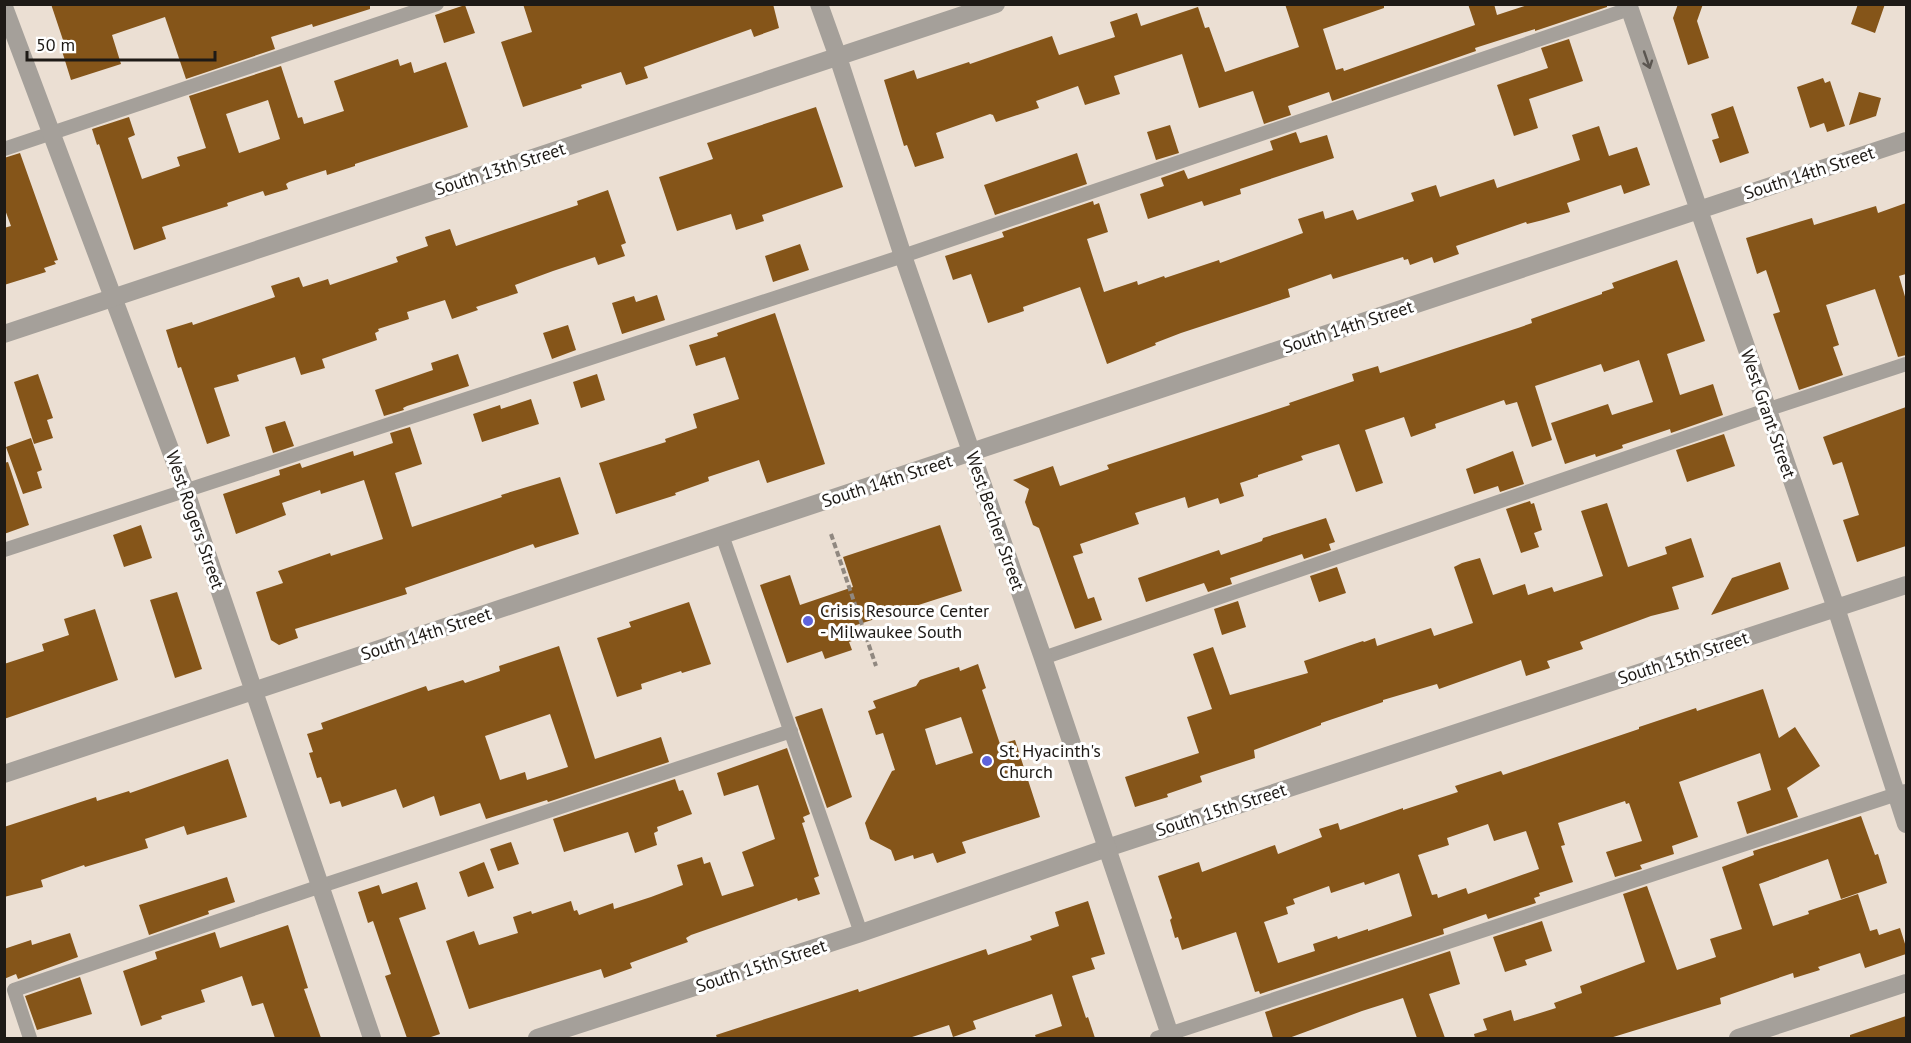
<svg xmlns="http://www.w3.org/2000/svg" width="1911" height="1043" font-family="'PT Sans',sans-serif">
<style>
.building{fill:#855519;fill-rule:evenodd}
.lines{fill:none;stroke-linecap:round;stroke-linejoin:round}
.path{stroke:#908880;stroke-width:4;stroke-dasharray:6 3;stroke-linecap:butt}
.service{stroke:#a5a09a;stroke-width:14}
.minor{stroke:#a5a09a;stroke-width:18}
.tertiary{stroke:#a5a09a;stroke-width:18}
.oneway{stroke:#5b5651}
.poi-dot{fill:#5e63dc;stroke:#fff;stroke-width:2}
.labels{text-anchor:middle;stroke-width:6;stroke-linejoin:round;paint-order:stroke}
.street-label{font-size:18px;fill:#1e1a16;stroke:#fff}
.poi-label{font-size:18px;fill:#1e1a16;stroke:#fff;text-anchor:start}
</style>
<rect width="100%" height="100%" fill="#ebdfd3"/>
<path class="building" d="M51 4H370V9L313 27 312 24 271 37 275 49 186 79 165 17 112 35 121 64 71 80 62 51 66 49Z
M523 4H773L779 28 754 37 751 29 644 67 648 78 626 85 621 72 581 85 582 88 523 107 501 42 532 32Z
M1285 4H1384V8L1323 29 1336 70 1343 68 1344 71 1475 25 1468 4H1494L1497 15 1531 4H1607V7L1535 31V29L1475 48 1476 51 1332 101 1329 92 1288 106 1291 115 1264 124 1253 91 1199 108 1182 54 1114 76 1120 94 1085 105 1078 86 1036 101 1039 108 996 122 993 115 990 114 936 133 944 158 915 167 907 145 904 146 884 80 914 70 917 79 969 62 970 64 1052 36 1059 55 1115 37 1110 22 1137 13 1141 26 1198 7 1205 28 1209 27 1225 72 1299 47Z
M1678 4H1703L1697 21 1709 58 1688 65 1673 18Z
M1858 4H1885L1875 33 1851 24Z
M465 5 475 33 444 43 435 15Z
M1569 39 1583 81 1529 99 1538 128 1514 136 1497 85 1548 68 1541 48Z
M398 59 400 66 411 62 414 73 446 62 468 127 355 164V166L327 175 326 170 289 182 286 184 288 189 265 196 263 191 227 203 228 206 162 227 166 239 134 250 99 144 97 145 92 129 129 117 135 135 128 138 142 179 180 166 177 157 206 148 189 96 281 66 298 118 302 117 304 124 344 111 334 81ZM268 100 280 139 239 153 226 114Z
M1823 78 1825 83 1830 81 1845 126 1827 132 1824 123 1810 128 1797 87Z
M1859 92 1881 98 1876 116 1849 125Z
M1733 106 1749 153 1720 163 1712 140 1719 138 1711 114Z
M816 107 843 187 762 215 764 221 736 230 731 214 677 231 659 177 713 159 707 143Z
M1170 125 1179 153 1156 160 1147 132Z
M1599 126 1609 156 1637 147 1650 185 1624 194 1621 185 1567 203 1570 212 1543 220 1527 224 1526 222 1456 246 1459 254 1434 263 1432 257 1410 265 1408 259 1404 260 1403 257 1333 279 1331 274 1288 289 1290 297 1181 333 1155 343 1156 345 1107 364 1080 287 1023 307 1024 311 988 323 971 274 953 280 945 256 1004 237 1002 232 1093 201 1094 205 1099 203 1108 232 1087 239 1104 292 1137 281 1138 285 1164 276 1165 278 1219 260 1220 263 1303 233 1298 219 1323 211 1325 219 1353 210 1357 220 1414 201 1411 193 1436 185 1440 197 1494 179 1497 188 1580 160 1572 135Z
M1296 132 1300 143 1327 135 1334 158 1240 189 1241 194 1204 206 1202 201 1148 219 1140 194 1164 186 1161 178 1184 170 1188 179 1273 150 1270 141Z
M20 153 58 260 54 261 56 264 44 268 46 272 4 285V228L11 226 4 207V158Z
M1077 153 1087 184 995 215 984 185Z
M608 190 626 243 621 245 625 256 598 265 595 257 553 271 515 285 518 293 476 307 478 310 452 319 445 300 407 312 409 319 378 329 379 331 375 333 377 340 322 359 325 368 301 375 295 357 237 375 239 381 214 388 230 436 207 444 181 367 178 368 166 330 192 322 193 325 275 297 271 286 299 277 303 287 328 279 330 285 398 262 396 257 428 246 425 237 450 229 456 246 578 205 577 201Z
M1906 203V274L1899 276 1906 300V355L1898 357 1875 289 1826 305 1839 345 1833 347 1843 375 1799 390 1773 314 1780 312 1766 270 1757 274 1746 238 1812 218 1814 225 1876 206 1878 213Z
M800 244 809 270 773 282 765 256Z
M1677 260 1705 341 1667 354 1680 395 1713 384 1723 415 1671 433 1670 429 1622 445 1623 448 1596 457 1595 454 1565 464 1551 423 1608 404 1612 415 1653 402 1639 360 1604 372 1601 364 1535 386 1552 440 1532 447 1517 402 1506 405 1504 400 1435 424 1436 428 1411 437 1404 417 1365 430 1383 483 1356 492 1339 444 1301 456 1303 460 1258 475V477L1240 483 1244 496 1220 504 1218 498 1188 508 1185 497 1135 513 1139 524 1080 544 1083 553 1073 556 1088 599 1094 597 1102 620 1075 629 1039 528 1033 525 1025 502 1029 489 1013 480 1053 466 1060 486 1109 469 1107 465 1290 405 1289 403 1354 381 1352 374 1378 366 1380 373 1518 328 1532 323 1531 319 1602 294V292L1614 288 1612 283Z
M657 295 665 320 622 334 612 303 634 296 636 302Z
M775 313 825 464 767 483 759 460 708 477 709 481 675 493 676 495 616 514 599 463 666 442 665 439 697 428 693 414 739 399 725 357 696 366 689 345 718 336 717 333Z
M568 325 576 350 552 359 543 333Z
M458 354 469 386 407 406 403 408 404 410 384 416 375 390 433 370 431 363Z
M38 374 53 418 47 420 53 438 34 444 14 382Z
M597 374 605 400 581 408 573 382Z
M531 399 539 424 482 442 473 414 500 405 501 409Z
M1906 407V546L1857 562 1843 520 1859 515 1842 462 1833 465 1823 437Z
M285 421 294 446 273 453 265 427Z
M410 427 422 464 395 473 412 527 502 497 501 495 560 477 579 534 535 548 533 544 405 588 407 594 295 629 298 638 279 645 271 640 256 592 283 583 278 571 330 553 331 556 383 539 364 480 321 494 320 490 282 503 286 515 236 534 223 494 280 475 279 470 300 463 302 468 353 451 354 456 393 443 390 433Z
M1724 434 1735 466 1687 482 1676 450Z
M31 438 42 470 37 472 42 488 23 494 6 447Z
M1513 451 1524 484 1500 492 1498 486 1474 494 1466 469Z
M8 462 29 525 4 534V463Z
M1530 501 1531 504 1534 503 1542 530 1534 533 1539 547 1521 553 1506 509Z
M1607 503 1628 567 1667 554 1665 547 1691 538 1704 577 1672 587 1679 609 1651 616 1580 642 1583 649 1547 661 1550 668 1526 676 1521 660 1439 689 1437 684 1383 700V702L1321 723V725L1254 750 1255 758 1200 776 1202 782 1167 794 1168 797 1135 807 1125 777 1199 753 1187 717 1212 709 1193 654 1213 647 1230 695 1308 673 1304 661 1363 641 1364 642 1375 638 1377 646 1431 628 1434 636 1473 623 1454 567 1462 563 1480 558 1493 595 1525 584 1528 595 1552 587 1554 592 1603 576 1581 511Z
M1326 518 1335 542 1329 544 1331 550 1304 559 1302 554 1230 578 1232 584 1208 592 1204 583 1146 602 1138 578 1219 550 1221 555 1262 541 1263 538Z
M141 525 152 558 124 567 113 535Z
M940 525 962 591 847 628 852 641 849 642 852 650 825 659 822 651 787 663 760 585 790 575 800 605 853 587 843 557Z
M1780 562 1789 589 1711 615 1732 578Z
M1337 567 1346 593 1319 602 1310 576Z
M177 592 202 669 175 678 150 600Z
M1238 601 1246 627 1222 635 1214 609Z
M689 602 711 664 682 673 681 671 641 684 642 689 617 697 597 638 631 627 629 622Z
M95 609 118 680 4 719V664L44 651 42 644 69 635 64 619Z
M559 646 595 759 661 737 669 762 548 802 547 800 486 819 480 803 440 816 434 796 403 808 396 789 342 807 340 801 330 804 321 777 317 778 309 753 313 752 307 734 323 729 321 723 426 686 428 691 463 680 465 683 500 671 499 666ZM550 714 568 767 527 780 525 772 500 780 485 736Z
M978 664 986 688 982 690 1000 744 1015 740 1040 817 962 842 966 853 937 863 933 853 914 859 913 855 895 861 891 850 870 839 865 823 892 771 895 770 883 733 876 735 868 711 876 708 873 701 916 686 920 680 959 667 960 671ZM961 717 973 753 936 765 925 729Z
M1763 689 1779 738 1795 727 1820 766 1787 788 1798 817 1747 834 1737 802 1771 790 1760 753 1679 782 1698 837 1672 846 1674 854 1640 865 1642 869 1615 877 1606 852 1642 841 1629 803 1626 804 1625 801 1558 823 1565 845 1561 846 1573 882 1539 893 1540 896 1534 898 1536 903 1488 919 1486 914 1443 929 1444 934 1260 994 1259 991 1255 992 1236 932 1182 950 1178 937 1175 938 1170 920 1172 918 1158 876 1199 862 1202 872 1275 845 1278 854 1322 837 1319 829 1338 823 1340 830 1403 808V810L1458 792 1455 786 1501 771 1503 775 1639 729V727L1696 708 1697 711ZM1488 824 1494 841 1526 831 1539 869 1468 894 1466 888 1438 898 1437 894 1432 895 1418 855 1449 845 1447 838ZM1399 873 1412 916 1368 931V929L1338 939 1337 936 1313 944 1315 951 1278 963 1264 922 1288 914 1286 907 1295 904 1293 899 1329 886 1331 893 1364 882 1365 885Z
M822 708 852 797 827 808 795 717Z
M787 748 810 814 803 817 805 822 802 823 819 876 814 878 820 894 798 901 797 898 691 935 686 938 688 942 630 963 632 968 604 978 601 969 469 1009 446 941 474 931 479 945 518 933 513 917 531 911 532 914 571 901 574 911 577 910 579 915 613 903 614 909 651 897 683 885 677 865 702 857 704 864 710 862 722 896 754 886 742 852 775 839 758 785 724 796 717 773Z
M228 759 247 817 187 835 184 826 145 839 148 848 85 867 84 865 41 880 43 887 4 897V827L96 797 97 801 129 791 130 793Z
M675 779 679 791 683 790 692 814 657 827 658 831 654 833 657 845 635 853 628 832 564 852 553 819Z
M1861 816 1875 855 1878 854 1887 883 1841 899 1828 859 1759 884 1773 926 1809 914 1808 911 1858 894 1870 931 1877 929 1879 935 1900 928 1906 947V954L1865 968 1860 953 1818 967 1820 970 1794 978 1793 973 1752 987 1720 998 1721 1004 1610 1038H1475L1474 1034 1487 1030 1483 1019 1511 1010 1514 1021 1556 1008 1554 1003 1582 993 1580 986 1645 962 1623 894 1647 886 1677 970 1716 957 1710 939 1742 929 1722 867 1754 855 1753 851Z
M511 842 519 864 498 871 490 849Z
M484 862 494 888 468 897 459 872Z
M227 877 235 902 208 911 209 914 149 935 139 905Z
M417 882 426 909 399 918 440 1034 428 1038H407L385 976 391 974 373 921 368 923 358 892 379 885 382 894Z
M1088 901 1105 954 1091 958 1095 969 1072 976 1086 1018 1088 1017 1095 1038H1036L1035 1035 1062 1026 1052 994 973 1021 976 1029 953 1037 949 1025 909 1038H717L716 1035 858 989 859 992 986 949 988 955 1032 940 1030 936 1059 926 1055 912Z
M1542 921 1552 951 1525 960 1527 965 1505 972 1493 937Z
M288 925 308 988 304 989 321 1038H275L263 1003 252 1006 242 976 201 990 205 1002 161 1016 162 1019 141 1026 123 971 157 959 155 952 215 932 220 948Z
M70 933 78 957 18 979 16 974 4 979V949L31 940 32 945Z
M1450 951 1460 984 1429 994 1445 1038H1417L1403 998 1362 1011 1289 1038H1273L1265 1012Z
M80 977 92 1014 37 1030 25 996Z
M1906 1016V1038H1850V1035Z"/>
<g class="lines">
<path class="path" d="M831 534 876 666"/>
<path class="service" d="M4 149 437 4
M722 535 861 933
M4 550 903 256 1629 9
M1043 658 1766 410 1906 364
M30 1038 14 990 321 886 791 731
M1157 1038 1906 791"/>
<path class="minor" d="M1628 4 1836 608 1906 824
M4 7 185 489 372 1038
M4 774 1906 141
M537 1038 861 933 1107 848 1906 585
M1738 1038 1906 983"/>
<path class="tertiary" d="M819 4 838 57 903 256 1043 658 1171 1038
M4 334 996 4"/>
</g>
<defs><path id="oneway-shaft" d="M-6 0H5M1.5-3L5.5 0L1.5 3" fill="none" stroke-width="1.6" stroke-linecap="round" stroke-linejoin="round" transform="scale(1.5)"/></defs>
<use class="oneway" href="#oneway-shaft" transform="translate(1647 60) rotate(71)"/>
<g class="poi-dot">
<circle cx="808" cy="621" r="6"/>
<circle cx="987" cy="761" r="6"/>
</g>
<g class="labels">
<g class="street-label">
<text transform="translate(500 169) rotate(-18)" y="6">South 13th Street</text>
<text transform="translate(1809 173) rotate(-18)" y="6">South 14th Street</text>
<text transform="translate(1348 327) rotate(-18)" y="6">South 14th Street</text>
<text transform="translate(1768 414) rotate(71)" y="6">West Grant Street</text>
<text transform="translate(887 481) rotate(-18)" y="6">South 14th Street</text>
<text transform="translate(195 520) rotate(71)" y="6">West Rogers Street</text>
<text transform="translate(995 521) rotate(71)" y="6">West Becher Street</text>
<text transform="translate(426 634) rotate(-18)" y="6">South 14th Street</text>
<text transform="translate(1683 658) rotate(-18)" y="6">South 15th Street</text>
<text transform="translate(1221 810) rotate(-18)" y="6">South 15th Street</text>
<text transform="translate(761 966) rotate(-18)" y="6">South 15th Street</text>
</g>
<g class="poi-label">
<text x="820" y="617">Crisis Resource Center<tspan x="820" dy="21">- Milwaukee South</tspan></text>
<text x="999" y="757">St. Hyacinth's<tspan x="999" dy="21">Church</tspan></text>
</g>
</g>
<rect width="1911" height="1043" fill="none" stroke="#1e1a16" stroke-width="12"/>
<path d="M27 51v9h188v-9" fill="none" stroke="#1e1a16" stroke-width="3"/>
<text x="36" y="51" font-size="18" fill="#1e1a16" stroke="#ffffff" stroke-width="4.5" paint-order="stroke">50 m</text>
</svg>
